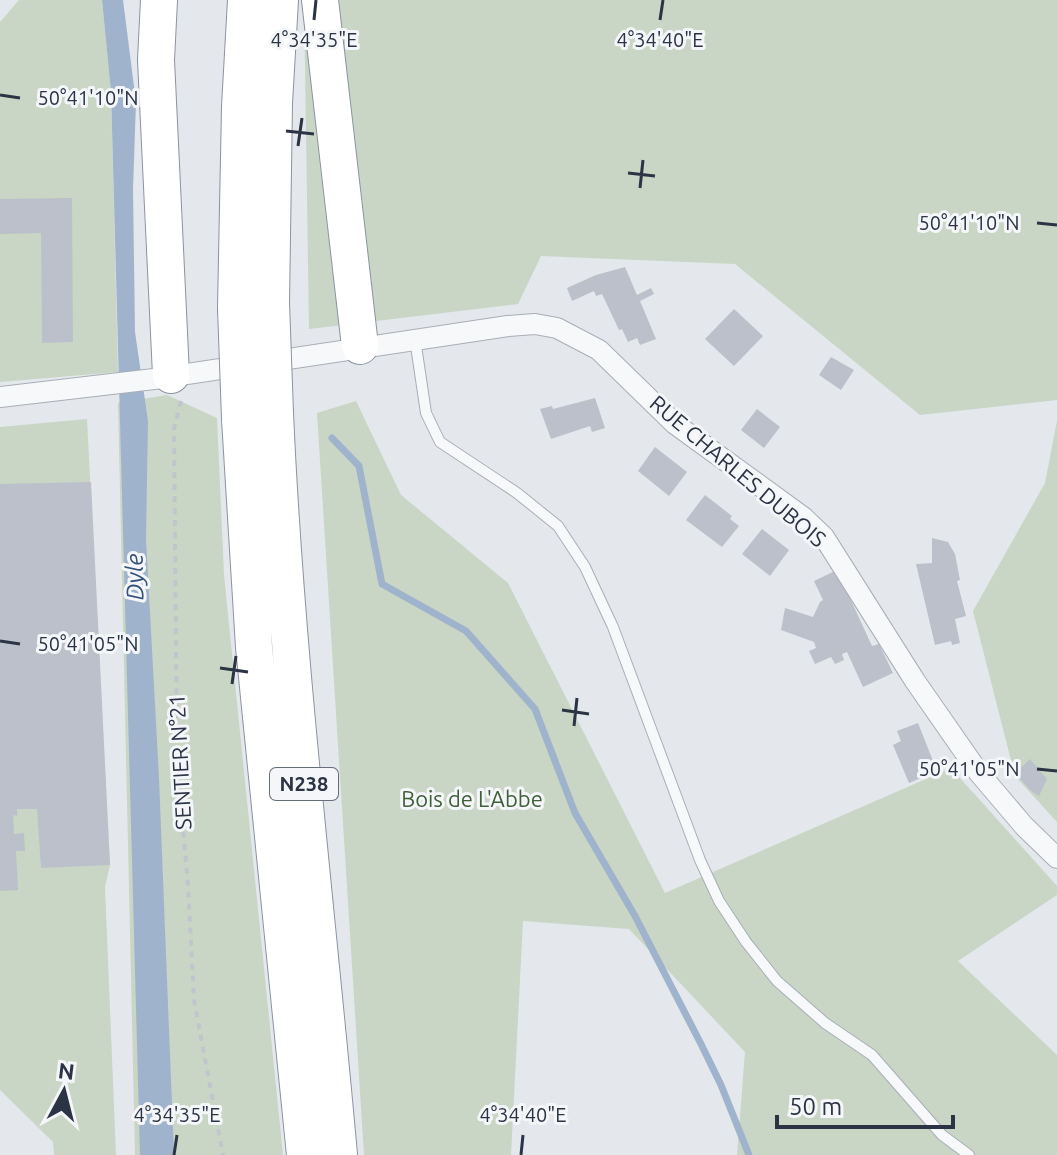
<svg xmlns="http://www.w3.org/2000/svg" width="1057" height="1155" font-family="Ubuntu,sans-serif">
<style>
.green{fill:#c9d6c5}
.water{fill:#9fb4cc}
.lines{fill:none;stroke-linecap:round;stroke-linejoin:round}
.stream{stroke:#9fb4cc;stroke-width:7}
.building{fill:#bbc0ca}
.lane-casing{stroke:#a9aeb7;stroke-width:12}
.street-casing{stroke:#a9aeb7;stroke-width:22}
.highway-casing{stroke:#8b94a3;stroke-width:38}
.path{stroke:#c2c5cb;stroke-width:4;stroke-dasharray:6 6;stroke-linecap:butt}
.lane{stroke:#f7f8fa;stroke-width:10}
.street{stroke:#f7f8fa;stroke-width:20}
.highway{stroke:#fff;stroke-width:36}
.highway-bridge-casing{stroke:#8b94a3;stroke-width:38;stroke-linecap:butt}
.highway-bridge{stroke:#fff;stroke-width:36}
.ticks{fill:none;stroke:#2b3445;stroke-width:3}
.labels{text-anchor:middle;stroke-width:6;stroke-linejoin:round;paint-order:stroke}
.shield{fill:#f4f6f9;stroke:#676e7b;stroke-width:2}
.shield-label{font-size:20px;font-weight:bold;fill:#2b3445}
.street-label{font-size:22px;fill:#2b3445;stroke:#f4f6f9}
.park-label{font-size:22px;fill:#3f6138;stroke:#f4f6f9}
.water-label{font-size:24px;font-style:italic;fill:#34527a;stroke:#f4f6f9}
.ticks-label{font-size:20px;text-anchor:middle;fill:#2b3445;stroke:#f4f6f9;stroke-width:6;stroke-linejoin:round;paint-order:stroke}
</style>
<rect width="100%" height="100%" fill="#e4e7ec"/>
<path class="green" d="M19 0H102L111 92 118 372 0 382V22Z
M304 0H1057V400L920 415 735 264 541 256 518 304 309 329Z
M167 395 217 418 224 575 283 1155H135L118 403Z
M356 401 401 495 508 583 665 893 951 768 1057 886V895L958 961 1057 1055V1155H737L745 1052 629 929 523 921 511 1155H364L317 413Z
M87 419 110 865 105 887 116 1155H54L53 1142 0 1090V427Z
M1057 421V822L1015 776 973 611 1045 483Z"/>
<path class="water" d="M102 0H123L136 102 133 189 135 332 148 421 146 539 159 778 174 1155H140L111 92Z"/>
<g class="lines">
<path class="stream" d="M332 438 359 466 382 584 466 631 535 709 575 813 635 916 701 1044 721 1085 749 1155"/>
</g>
<path class="building" d="M72 198 73 342 42 343 41 233 0 234V199Z
M625 267 637 295 651 288 654 294 640 301 656 339 640 345 637 338 628 342 622 329 619 330 602 294 596 296 594 291 572 301 567 288 596 275Z
M734 309 763 336 734 366 705 339Z
M831 357 854 370 841 390 819 375Z
M595 398 605 428 592 432 590 426 551 439 540 409 552 406 553 409Z
M757 409 780 427 764 448 741 430Z
M655 447 687 472 669 496 638 471Z
M91 482 110 865 41 868 37 809H17V816L13 815 14 834 24 833 25 851H16L18 890 0 891V484Z
M705 495 732 516 730 519 739 526 722 547 686 520Z
M762 529 789 550 770 576 742 554Z
M932 538 948 542 955 554 960 580 957 581 966 616 955 619 960 643 952 645 951 641 935 645 916 564 932 563Z
M837 570 872 646 879 644 893 673 863 687 847 652 842 654 844 660 835 664 831 657 815 664 809 651 816 648 814 642 781 630 785 608 813 617 820 602 823 600 814 581Z
M918 723 937 771 909 783 893 745 901 741 897 731Z
M1030 759 1047 779 1039 796 1031 791 1015 773Z"/>
<g class="lines">
<g class="lane-casing">
<path id="lane" d="M415 339 426 413 440 442 517 493 558 526 585 567 613 627 700 860 719 901 746 942 777 981 825 1023 872 1055 942 1135 969 1155"/>
</g>
<g class="street-casing">
<path id="street" d="M0 397 154 379 508 326 535 324 557 328 599 350 675 424 803 517 824 537 915 681 979 773 1024 826 1057 858"/>
</g>
<g class="highway-casing">
<path id="highway" d="M159 0 156 60 171 375
M320 0 360 346
M271 303 274 103 280 0
M236 308 240 107 246 0
M275 413C286 661 317 908 339 1155
M240 419 254 647 305 1155"/>
</g>
<path class="path" d="M181 401 174 429 177 758 188 885 194 1000 223 1155"/>
<use href="#lane" class="lane"/>
<use href="#street" class="street"/>
<use href="#highway" class="highway"/>
<g class="highway-bridge-casing">
<path id="highway-bridge" d="M271 303 275 413
M236 308 240 419"/>
</g>
<use href="#highway-bridge" class="highway-bridge"/>
</g>
<path class="ticks" d="M314 20 316 0M660 20 663 0M0 95 20 98M286 131 314 134M298 146 302 118M628 173 655 176M640 188 643 160M1037 223 1057 225M0 641 20 644M220 668 248 672M232 684 236 656M562 710 589 714M574 726 577 698M1037 769 1057 771M174 1155 177 1135M521 1155 523 1135"/>
<g class="labels">
<rect class="shield" x="270" y="768" width="68" height="32" rx="6"/>
<g class="shield-label">
<text x="304" y="791">N238</text>
</g>
<g class="street-label">
<text transform="translate(738 471) rotate(40)" y="8">RUE CHARLES DUBOIS</text>
<text transform="translate(180 762) rotate(-93)" y="8">SENTIER N°21</text>
</g>
<g class="park-label">
<text x="472" y="807">Bois de L'Abbe</text>
</g>
<g class="water-label">
<text transform="translate(135 577) rotate(-91)" y="8">Dyle</text>
</g>
</g>
<g class="ticks-label">
<text x="314" y="47">4°34'35"E</text>
<text x="660" y="47">4°34'40"E</text>
<text x="88" y="105">50°41'10"N</text>
<text x="969" y="230">50°41'10"N</text>
<text x="88" y="651">50°41'05"N</text>
<text x="969" y="776">50°41'05"N</text>
<text x="177" y="1122">4°34'35"E</text>
<text x="523" y="1122">4°34'40"E</text>
</g>
<g transform="translate(64 1091) rotate(7)" stroke="#f4f6f9" stroke-width="6" paint-order="stroke">
<path d="M0-6L14 30L0 20L-14 30Z" fill="#2b3445"/>
<text y="-12" font-size="22" font-weight="bold" text-anchor="middle" fill="#2b3445">N</text>
</g>
<path d="M777 1115v12h176v-12" fill="none" stroke="#2b3445" stroke-width="4"/>
<text x="789" y="1115" font-size="24" fill="#2b3445" stroke="#f4f6f9" stroke-width="6" paint-order="stroke">50 m</text>
</svg>
